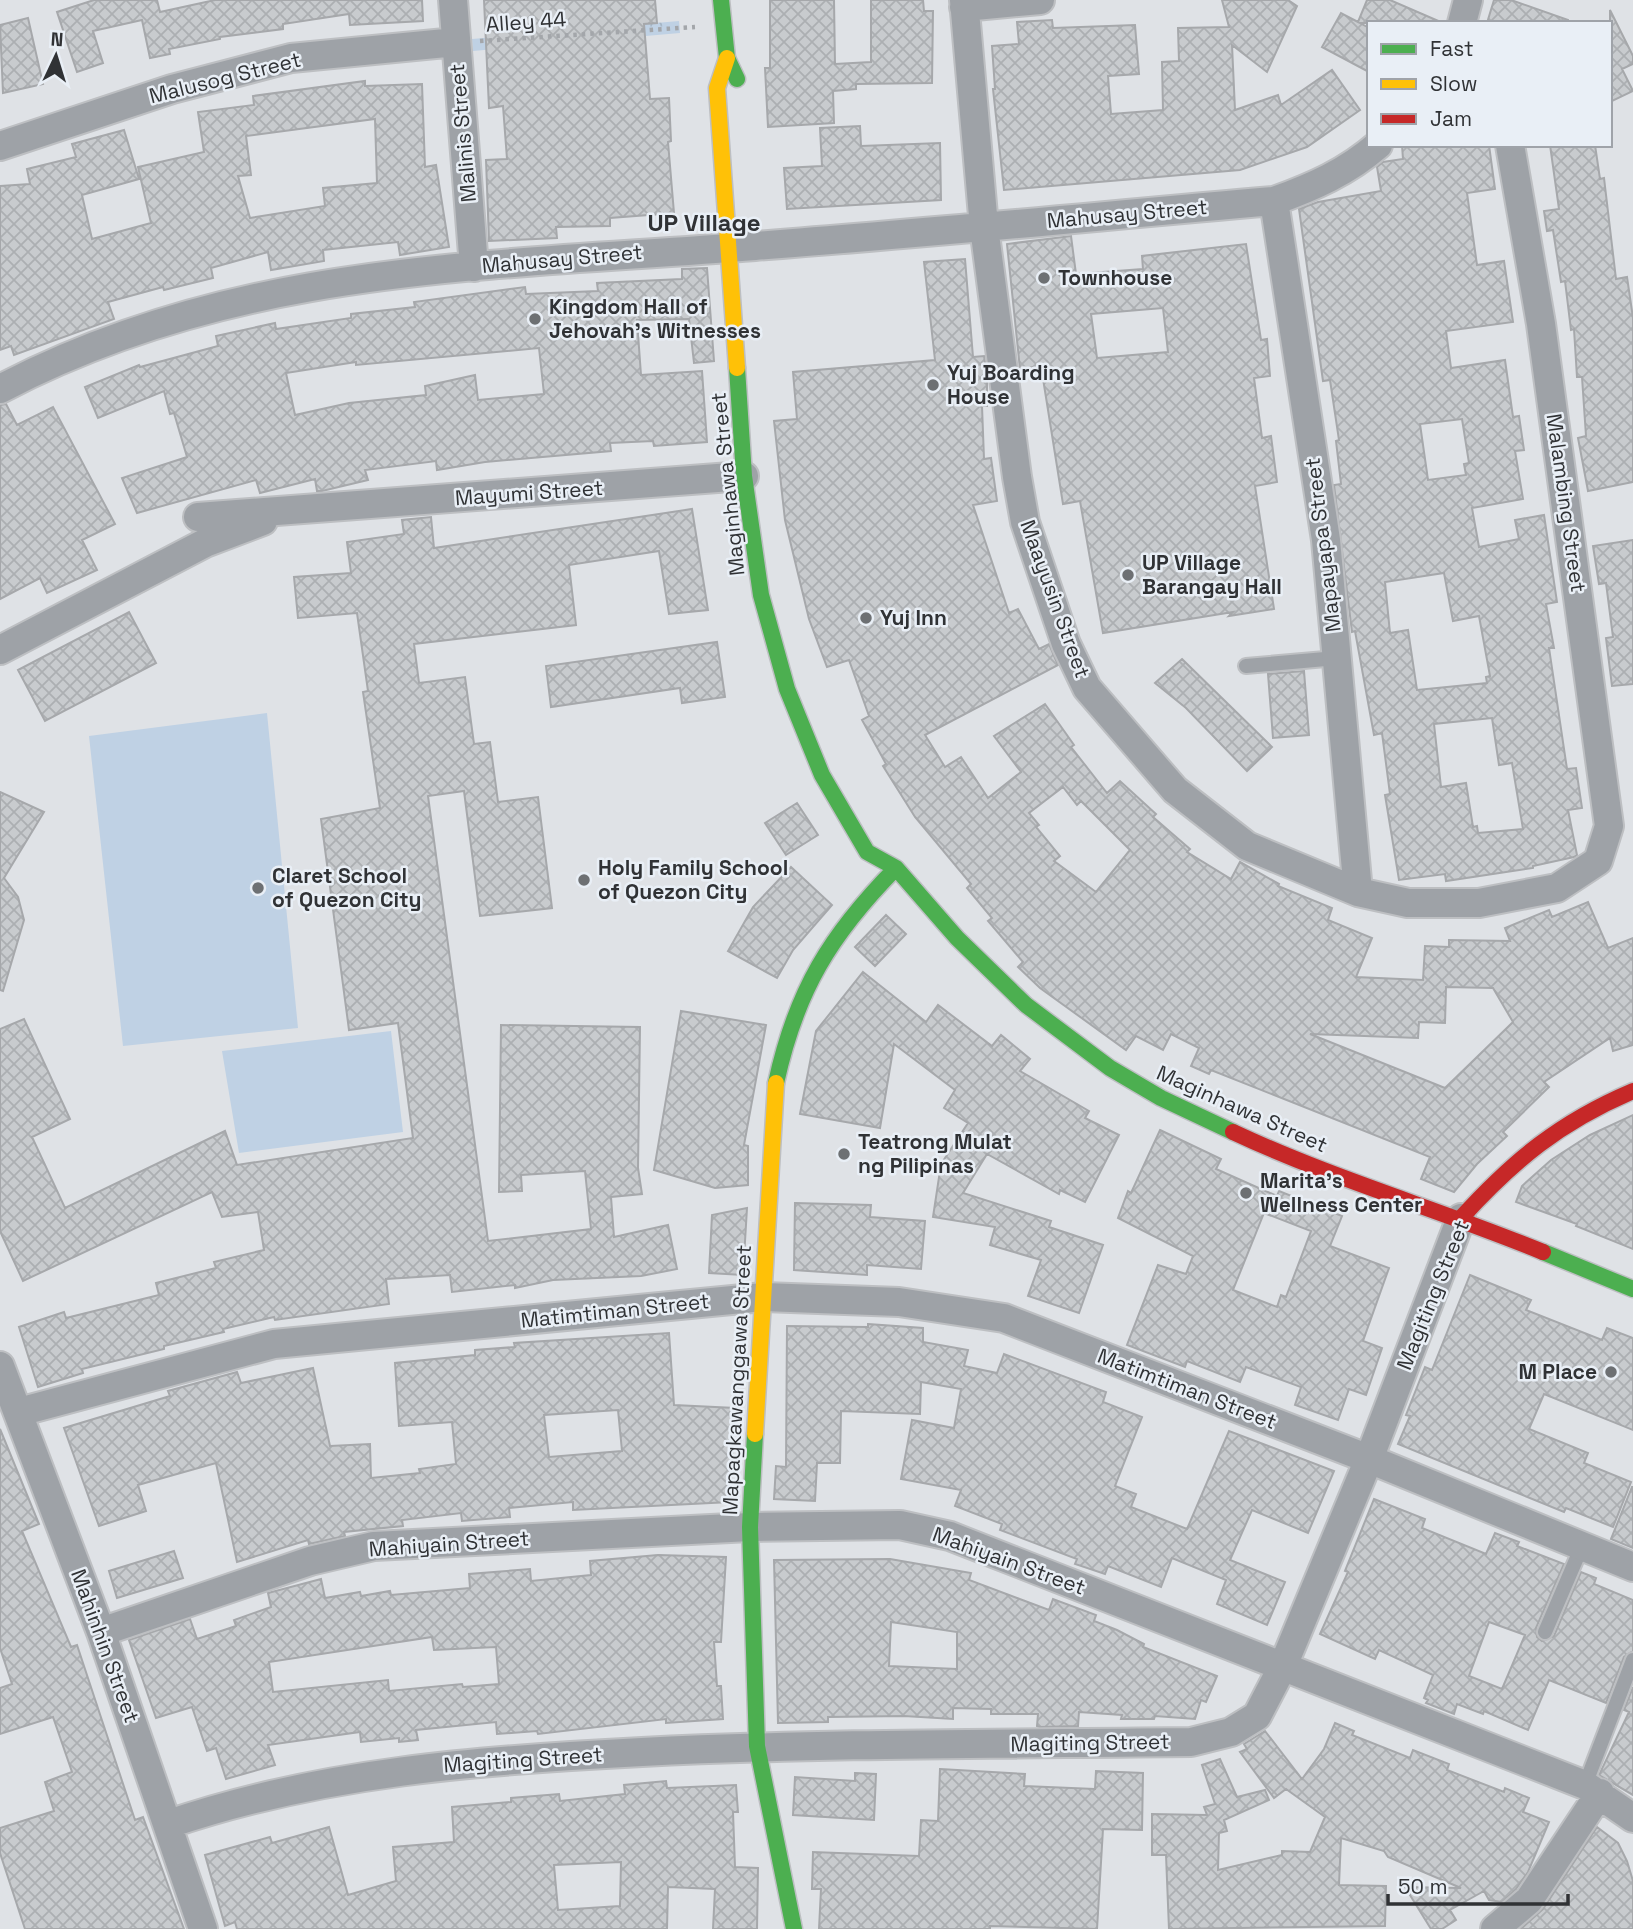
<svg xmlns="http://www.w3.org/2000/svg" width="1633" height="1929" font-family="'Space Grotesk',sans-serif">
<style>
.park{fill:url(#park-crowns)}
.pitch{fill:#bfd1e4}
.building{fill:url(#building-cross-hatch);stroke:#a6a8ab;stroke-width:2;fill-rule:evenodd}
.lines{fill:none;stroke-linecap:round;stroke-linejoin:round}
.lane-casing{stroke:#bdbfc2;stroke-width:18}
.street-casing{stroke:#bdbfc2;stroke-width:32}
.fast-casing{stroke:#bdbfc2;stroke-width:19}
.slow-casing{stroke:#bdbfc2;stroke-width:19}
.jam-casing{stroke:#bdbfc2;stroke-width:19}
.path{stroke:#a3a6aa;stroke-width:4.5;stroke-dasharray:3.5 5;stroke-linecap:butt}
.lane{stroke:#9ea2a7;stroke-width:14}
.street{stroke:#9ea2a7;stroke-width:28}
.fast{stroke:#4caf50;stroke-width:16}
.slow{stroke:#ffc107;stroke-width:16}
.jam{stroke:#c62828;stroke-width:16}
.poi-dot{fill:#6d7073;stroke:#e9eff6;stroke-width:2.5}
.labels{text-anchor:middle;stroke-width:5;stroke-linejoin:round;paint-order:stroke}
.street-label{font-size:21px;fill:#303235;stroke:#e9eff6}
.poi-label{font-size:21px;font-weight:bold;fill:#303235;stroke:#e9eff6;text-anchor:start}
.quarter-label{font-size:24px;font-weight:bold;fill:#303235;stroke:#e9eff6}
</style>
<defs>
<pattern id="park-crowns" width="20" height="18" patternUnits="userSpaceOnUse" patternTransform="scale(1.75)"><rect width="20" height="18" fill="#bfd1e4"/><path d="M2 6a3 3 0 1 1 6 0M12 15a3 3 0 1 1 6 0" fill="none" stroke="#a4b4c4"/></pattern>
<pattern id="building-cross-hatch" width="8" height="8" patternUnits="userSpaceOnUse" patternTransform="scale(1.75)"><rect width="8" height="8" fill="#c8cbce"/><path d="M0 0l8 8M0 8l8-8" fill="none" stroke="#acafb2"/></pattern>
</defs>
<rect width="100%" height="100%" fill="#dfe2e6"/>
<path class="park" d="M679 21 680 33 473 51 472 39Z"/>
<path class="pitch" d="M267 713 298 1028 123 1046 89 736Z
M391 1031 403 1132 239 1153 222 1051Z"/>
<path class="building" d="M94 0H157L160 12 215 0H422L423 21 350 25 349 14 283 24V29L220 37V39L169 49 170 54 150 58 142 20 93 31 103 63 77 72 57 12Z
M484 0H655L657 23 644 24 650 99 669 98 671 141 668 142 674 213 610 218V226L556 227 557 238 489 241 486 160 507 159 503 106 489 108Z
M770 0H834L835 64 871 62V0H923L924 11H933L932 83 856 84V89L833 91 834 123 768 127 765 68H770Z
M1222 0H1288L1297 6 1267 72 1232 45 1235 110 1278 95 1281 105 1332 70 1360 110 1307 147 1240 170 1004 190 993 89H995L992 46 1019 44 1017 22 1052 20 1053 28 1135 25 1139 74 1108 76 1111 114 1163 110 1162 62 1179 61 1178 28 1229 27Z
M1367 0H1390L1443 23H1360L1369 28V72L1322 47 1341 13 1358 22Z
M1494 0H1511L1568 20V23H1487Z
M1610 10 1633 56V64L1622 69 1633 91 1610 102Z
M28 18 43 84 3 93 0 25Z
M365 81V86L422 84 425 167 436 165 449 247 400 255 398 242 323 250 324 261 271 270 268 252 211 268 213 278 164 290 163 287 108 302 114 319 14 355 11 346 0 350V186L30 184 27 169 76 157 72 144 124 130 139 179 82 195 92 239 151 223 138 167 204 152 198 112 254 105 253 96ZM375 119 377 183 323 188 325 206 250 218 238 176 251 175 246 136Z
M860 126 861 146 940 143 941 200 787 209 784 168 822 166 820 128Z
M1402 145H1489L1495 189 1467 193 1477 265 1504 261 1513 322 1446 331 1451 368 1505 360 1513 417 1519 416 1524 450 1515 451 1523 499 1472 508 1479 547 1519 539 1515 520 1544 515 1557 602 1546 604 1554 648H1549L1567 769 1576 768 1582 808 1568 810 1577 855 1574 857 1533 866V868L1446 881 1445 874 1399 880 1385 795 1390 794 1382 733 1374 735 1355 631 1352 632 1334 485 1341 484 1336 441 1339 440 1330 380 1323 381 1299 209 1318 202 1381 191 1377 167 1383 162 1403 159ZM1462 419 1469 463 1464 464 1466 475 1428 480 1420 424ZM1444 573 1453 621 1479 616 1490 676 1486 677 1487 683 1417 690 1408 630 1390 633 1385 582ZM1492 718 1499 765 1512 763 1523 829 1478 833 1477 826 1473 827 1466 783 1441 787 1434 724Z
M1550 145H1595L1600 179 1604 178 1616 279 1627 277 1633 318V482L1588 491 1578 438 1586 436 1582 377H1577L1574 329 1571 330 1565 281 1561 282 1553 230 1547 231 1544 211 1559 209Z
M1071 236 1076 274 1143 269 1142 256 1246 244 1261 340 1267 339 1270 376 1254 378 1262 438 1271 436 1277 482 1255 486 1274 609 1229 616 1233 612 1103 633 1080 501 1063 504 1041 366 1020 369 1007 244ZM1163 308 1168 352 1097 358 1091 314Z
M965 259 973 357 984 356 987 374V406H982L984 459 991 458 997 501 973 505 1009 613 1018 609 1039 649 1049 644 1058 665 925 735 945 767 961 757 988 798 1021 772 994 736 1045 704 1074 745 1071 747 1107 793 1120 781 1156 814 1153 817 1190 849 1187 852 1231 879 1240 862 1279 884 1278 886 1332 908 1328 920 1372 938 1356 977 1423 980 1425 946 1449 947V940L1510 941 1505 928 1549 910 1552 917 1588 902 1608 948 1633 938V1045L1613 1051 1610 1038 1544 1082 1549 1087 1503 1132 1507 1136 1477 1164 1454 1192 1421 1179 1430 1157 1211 1070 1209 1074 1191 1066 1199 1048 1171 1034 1163 1050 1136 1036 1126 1050 1040 988 1018 967 1023 962 988 921 992 918 967 888 971 884 915 817 883 766 886 764 862 720 869 716 849 660 827 667 809 619 785 520 774 421 797 419 793 372 935 360 924 262ZM1063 787 1077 805 1081 801 1130 850 1096 892 1054 861 1060 856 1036 827 1039 825 1029 813ZM1446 987 1493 988 1513 1022 1445 1088 1310 1034 1418 1038 1419 1022 1445 1023Z
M707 268 714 361 694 363 689 319 637 320 641 375 702 371 707 442 654 446 653 441 610 443 611 451 485 462 437 470 436 461 365 470 368 480 322 491H317L315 479 260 493 256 480 137 513 122 478 187 457 174 413 170 414 164 391 98 418 85 387 139 365 140 367 218 346 216 336 275 323 276 329 351 318V314L415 307 414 302 525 287 526 294 598 291 597 283 682 279V269ZM539 348 544 394 478 400 475 375 425 386 426 395 349 403 295 415 286 373 356 362V365Z
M6 404 17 425 53 407 115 524 82 540 97 570 47 593 40 578 0 599V405Z
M692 509 708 610 669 614 659 551 569 565 576 625 414 644 419 683 465 677 474 744 490 742 498 802 538 797 552 908 480 916 464 791 428 796 488 1241 591 1229 585 1171 521 1175 522 1191 499 1192 501 1025 640 1027 638 1168 642 1194 611 1197 614 1237 668 1225 677 1269 641 1276 553 1280 515 1288V1285L452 1292 450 1275 386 1279 389 1304 275 1320 274 1317 223 1329 224 1332 164 1346V1349L82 1369 83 1373 38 1387 19 1327 64 1312 66 1318 159 1295 156 1283 216 1268 214 1262 264 1250 258 1212 222 1217 212 1192 23 1281 0 1231V1029L24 1019 70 1119 32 1137 65 1208 225 1131 237 1165 413 1138 398 1023 349 1030 321 819 380 808 363 692 368 691 357 613 298 618 294 577 351 573 347 542 404 534 402 520 431 517 434 548Z
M1633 540V684L1612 686 1606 638 1613 637 1606 583 1599 584 1593 546Z
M129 612 156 663 45 721 18 670Z
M717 642 725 697 682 703 680 688 551 707 546 666Z
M1182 659 1272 747 1247 771 1186 708 1155 683Z
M1304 671 1309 735 1273 738 1268 674Z
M0 792 44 812 4 878 18 897 24 920 3 991 0 990Z
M797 803 818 835 786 855 765 823Z
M791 867 832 905 793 950 777 978 728 951 753 907Z
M886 915 906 934 875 966 855 947Z
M863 972 926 1022 938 1005 992 1046 1001 1035 1030 1059 1020 1071 1089 1111 1085 1118 1119 1135 1085 1202 1060 1190 1059 1194 987 1154 963 1193 1051 1221 1049 1227 1103 1245 1079 1313 1028 1296 1041 1260 990 1245 995 1227 933 1217 941 1164 968 1123 944 1108 955 1090 894 1044 880 1128 800 1114 816 1031Z
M681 1011 766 1025 744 1145 748 1146V1185L715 1188 654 1170Z
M1633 1115V1249L1576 1226 1577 1224 1516 1202 1522 1186 1551 1160 1590 1135Z
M1160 1130 1221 1159 1216 1169 1277 1196 1279 1191 1342 1216 1330 1246 1389 1268 1363 1341 1382 1348 1366 1395 1349 1389 1338 1420 1295 1405 1301 1387 1246 1367 1240 1382 1187 1361 1185 1367 1127 1345 1158 1265 1186 1274 1193 1256 1118 1218 1128 1191 1131 1193ZM1264 1213 1311 1231 1286 1297 1281 1295 1277 1307 1233 1290Z
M795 1203 871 1205 870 1217 925 1221 921 1269 867 1265V1275L794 1270Z
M747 1208 743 1275 709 1273 712 1215Z
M1470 1275 1531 1300 1526 1310 1602 1340 1607 1328 1633 1338V1430L1544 1394 1529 1429 1588 1453 1584 1463 1631 1482 1613 1527 1566 1508 1564 1512 1398 1444 1410 1416 1406 1415 1425 1367 1432 1370Z
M868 1324 923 1328V1342L968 1350 964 1366 997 1373 1004 1354 1106 1392 1103 1402 1142 1417 1115 1486 1136 1494 1131 1507 1187 1529 1229 1431 1334 1471 1308 1533 1252 1510 1230 1560 1285 1582 1267 1625 1217 1604 1226 1580 1172 1558 1161 1587 1108 1566 1105 1574 1075 1564 1077 1559 1000 1530 1002 1524 955 1506 961 1490 901 1479 912 1420 954 1428 961 1389 921 1382 920 1414 841 1411 840 1463H817L815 1501 774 1499 776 1466 786 1467 787 1326 868 1327Z
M669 1333 674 1405 735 1408 730 1502 573 1510V1502L509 1508 510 1517 462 1521 461 1513 402 1520 403 1526 344 1532 345 1536 309 1544 308 1540 237 1562 216 1463 138 1485 146 1511 99 1526 64 1428 170 1396 168 1391 237 1372 241 1383 313 1368 330 1446 370 1444 371 1478 420 1473 419 1469 456 1464 452 1422 399 1426 395 1363 475 1355V1350L515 1347 514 1343ZM618 1410 622 1451 549 1457 544 1415Z
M0 1429 39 1524 22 1531 71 1647 77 1645 135 1820 143 1817 184 1929H25L0 1853V1828L54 1811 45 1782 72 1772 53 1717 0 1734V1688L12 1684 0 1648Z
M1632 1487H1633V1548L1611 1539Z
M1374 1499 1425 1519 1422 1528 1486 1554 1495 1533 1519 1542 1517 1546 1564 1564 1536 1628 1537 1637 1542 1641 1554 1636 1581 1572 1596 1578 1594 1584 1633 1600V1651L1624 1657 1606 1703 1549 1680 1528 1730 1484 1711 1483 1714 1457 1704 1454 1714 1426 1703 1428 1700 1424 1698 1433 1675 1379 1650 1375 1659 1320 1634 1348 1572 1345 1571ZM1489 1622 1525 1635 1502 1689 1469 1676Z
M174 1551 183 1578 117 1598 109 1571Z
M658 1555 726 1557 721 1642H714L717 1686H721L723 1719 666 1723V1719L538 1734 537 1731 497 1734 496 1722 416 1730 418 1740 399 1742V1738L361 1742 360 1732 268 1745 275 1765 226 1779 216 1748 207 1751 192 1707 156 1718 129 1640 190 1619 197 1639 236 1626 234 1620 271 1607 268 1593 321 1579 325 1598 360 1592 361 1596 390 1591 391 1595 470 1588 469 1574 530 1569 531 1581 591 1575 590 1561ZM432 1637 434 1650 496 1647 499 1684 463 1687 462 1684 389 1691 388 1680 273 1692 269 1662Z
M890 1559 971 1573 969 1580 1049 1610 1053 1599 1096 1615 1094 1621 1117 1630 1144 1644 1143 1647 1217 1676 1206 1702 1201 1700 1195 1719 1155 1716 1154 1719H1121L1122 1715 1079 1712 1078 1726 1040 1727 1037 1726 1038 1714H991V1709L953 1708V1719L904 1716 828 1717V1722L778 1723 774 1560ZM891 1622 957 1632V1669L889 1666Z
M1633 1687V1795L1599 1775 1629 1712 1624 1710Z
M1335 1723 1354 1731 1352 1735 1410 1758 1413 1750 1449 1764 1447 1770 1504 1792 1505 1788 1529 1798 1523 1812 1549 1822 1528 1872 1516 1889 1502 1902 1489 1900 1484 1891 1450 1910 1456 1920 1442 1929H1431L1405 1887 1461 1888 1388 1857 1384 1851 1341 1838 1339 1885 1386 1886 1385 1926 1169 1929 1166 1855H1152V1814L1207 1815 1204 1807 1215 1804 1202 1765 1220 1759 1237 1797 1265 1790 1269 1800 1224 1820 1227 1831 1219 1833 1218 1870 1282 1855V1851L1310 1852 1325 1817 1286 1789 1274 1798 1240 1752 1247 1749 1244 1744 1265 1731 1302 1779 1324 1749Z
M940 1769 1025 1774 1024 1786 1095 1789 1096 1771 1143 1773 1142 1830 1103 1829 1097 1929 990 1926V1929H819L821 1889H812L813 1852 919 1856 921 1820 938 1821Z
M855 1773 876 1774 874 1820 793 1815 795 1777 855 1781Z
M666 1781 667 1788 736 1785 738 1812H733L735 1867 758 1868 757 1929H713L715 1889 668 1887 667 1929H237L235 1922 225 1926 205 1855 270 1837 272 1843 329 1827 348 1895 396 1881 393 1847 454 1842 452 1807 511 1802V1798L559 1794 560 1801 625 1794 624 1785ZM621 1862 620 1906 558 1910 554 1865Z
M1597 1827 1618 1843 1627 1861 1633 1881V1929H1521L1543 1909Z"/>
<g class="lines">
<g class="lane-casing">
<path id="lane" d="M1246 666 1337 658
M1545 1632 1582 1546
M1585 1785 1633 1660"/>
</g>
<g class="street-casing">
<path id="street" d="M453 0 474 267
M964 0 984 227 1017 477 1025 522 1066 644 1087 688 1175 790 1247 846 1358 892 1408 903H1479L1557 888 1598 861 1609 826 1541 324 1510 145
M964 7 1040 0
M1462 23 1468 0
M0 146 172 89 291 58 456 42
M1274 201 1326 540 1358 892
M0 389C240 263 491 267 755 246 928 233 1101 216 1274 201 1313 187 1347 172 1378 145
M198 517 744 476
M0 650 205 543 263 521
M0 1366 101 1632 203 1929
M19 1412 274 1344 764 1297 899 1302 1004 1318 1369 1459 1633 1567
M101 1632 310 1561 374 1546 750 1527 900 1525 950 1536 1585 1785 1633 1818
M169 1824C321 1772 481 1760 642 1752 825 1743 1008 1744 1191 1742L1231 1732 1257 1716 1283 1666 1369 1459 1461 1218
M1495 1929 1529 1900 1600 1793"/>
</g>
<g class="fast-casing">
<path id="fast" d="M721 0 727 58 737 79
M737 368 744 476 761 595 787 689 822 775 867 852 896 868 957 938 1026 1005 1110 1068 1161 1098 1233 1132
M776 1083C796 991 830 935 896 868
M1543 1252 1633 1289
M755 1434 750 1527 757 1746 794 1929"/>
</g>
<g class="slow-casing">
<path id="slow" d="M727 58 717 88 737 368
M755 1434 776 1083"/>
</g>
<g class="jam-casing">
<path id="jam" d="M1233 1132C1333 1179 1441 1210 1543 1252
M1461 1218C1514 1160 1560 1122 1633 1091"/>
</g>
<path class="path" d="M480 41 695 27"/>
<use href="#lane" class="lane"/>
<use href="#street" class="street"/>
<use href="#fast" class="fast"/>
<use href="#slow" class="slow"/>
<use href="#jam" class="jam"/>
</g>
<g class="poi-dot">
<circle cx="1044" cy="278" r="7"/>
<circle cx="535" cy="319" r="7"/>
<circle cx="933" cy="385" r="7"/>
<circle cx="1128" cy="575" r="7"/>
<circle cx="866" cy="618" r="7"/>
<circle cx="584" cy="880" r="7"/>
<circle cx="258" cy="888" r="7"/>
<circle cx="844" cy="1154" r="7"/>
<circle cx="1246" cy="1193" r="7"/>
<circle cx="1611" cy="1372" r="7"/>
</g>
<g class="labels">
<g class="street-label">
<text transform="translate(526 22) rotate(-4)" y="7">Alley 44</text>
<text transform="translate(225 78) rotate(-14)" y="7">Malusog Street</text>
<text transform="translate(463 133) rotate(-95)" y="7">Malinis Street</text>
<text transform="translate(1127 214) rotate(-5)" y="7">Mahusay Street</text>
<text transform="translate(562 259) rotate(-5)" y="7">Mahusay Street</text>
<text transform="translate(728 484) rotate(-96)" y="7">Maginhawa Street</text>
<text transform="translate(529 493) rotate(-4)" y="7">Mayumi Street</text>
<text transform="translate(1566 503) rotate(82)" y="7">Malambing Street</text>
<text transform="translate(1323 545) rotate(-97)" y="7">Mapayapa Street</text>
<text transform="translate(1055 599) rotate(70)" y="7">Maayusin Street</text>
<text transform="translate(1242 1109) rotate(24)" y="7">Maginhawa Street</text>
<text transform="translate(1433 1295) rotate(-68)" y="7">Magiting Street</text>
<text transform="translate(615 1311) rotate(-6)" y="7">Matimtiman Street</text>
<text transform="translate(737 1380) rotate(-87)" y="7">Mapagkawanggawa Street</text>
<text transform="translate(1187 1389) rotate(21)" y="7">Matimtiman Street</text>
<text transform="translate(449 1544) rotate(-4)" y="7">Mahiyain Street</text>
<text transform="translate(1009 1561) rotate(20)" y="7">Mahiyain Street</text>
<text transform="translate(105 1646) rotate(70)" y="7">Mahinhin Street</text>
<text transform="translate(1090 1743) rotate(-1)" y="7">Magiting Street</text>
<text transform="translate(523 1760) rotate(-4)" y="7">Magiting Street</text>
</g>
<g class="poi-label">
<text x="1058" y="285">Townhouse</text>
<text x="549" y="314">Kingdom Hall of<tspan x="549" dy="24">Jehovah's Witnesses</tspan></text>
<text x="947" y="380">Yuj Boarding<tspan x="947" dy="24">House</tspan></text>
<text x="1142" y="570">UP Village<tspan x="1142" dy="24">Barangay Hall</tspan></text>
<text x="880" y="625">Yuj Inn</text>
<text x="598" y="875">Holy Family School<tspan x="598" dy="24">of Quezon City</tspan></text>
<text x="272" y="883">Claret School<tspan x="272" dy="24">of Quezon City</tspan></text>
<text x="858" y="1149">Teatrong Mulat<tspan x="858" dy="24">ng Pilipinas</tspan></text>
<text x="1260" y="1188">Marita's<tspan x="1260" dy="24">Wellness Center</tspan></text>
<text x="1597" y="1379" text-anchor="end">M Place</text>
</g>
<g class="quarter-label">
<text x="704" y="231">UP Village</text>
</g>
</g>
<rect x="1367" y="21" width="245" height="126" fill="#e9eff6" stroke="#9fa3a9" stroke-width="2"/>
<rect x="1381" y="44" width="35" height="10" fill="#4caf50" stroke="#9fa3a9" stroke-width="2"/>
<text x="1430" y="56" font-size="21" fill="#303235">Fast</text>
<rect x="1381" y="79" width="35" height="10" fill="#ffc107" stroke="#9fa3a9" stroke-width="2"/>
<text x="1430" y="91" font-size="21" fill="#303235">Slow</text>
<rect x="1381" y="114" width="35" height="10" fill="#c62828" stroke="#9fa3a9" stroke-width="2"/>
<text x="1430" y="126" font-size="21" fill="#303235">Jam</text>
<g transform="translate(56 56) rotate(4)" stroke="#e9eff6" stroke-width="5" paint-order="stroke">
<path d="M0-5L12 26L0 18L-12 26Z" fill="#303235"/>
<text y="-10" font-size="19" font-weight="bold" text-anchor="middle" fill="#303235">N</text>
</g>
<path d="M1388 1894v10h180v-10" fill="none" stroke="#303235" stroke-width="3.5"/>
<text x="1398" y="1894" font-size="21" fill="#303235" stroke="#e9eff6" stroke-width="5" paint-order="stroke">50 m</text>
</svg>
